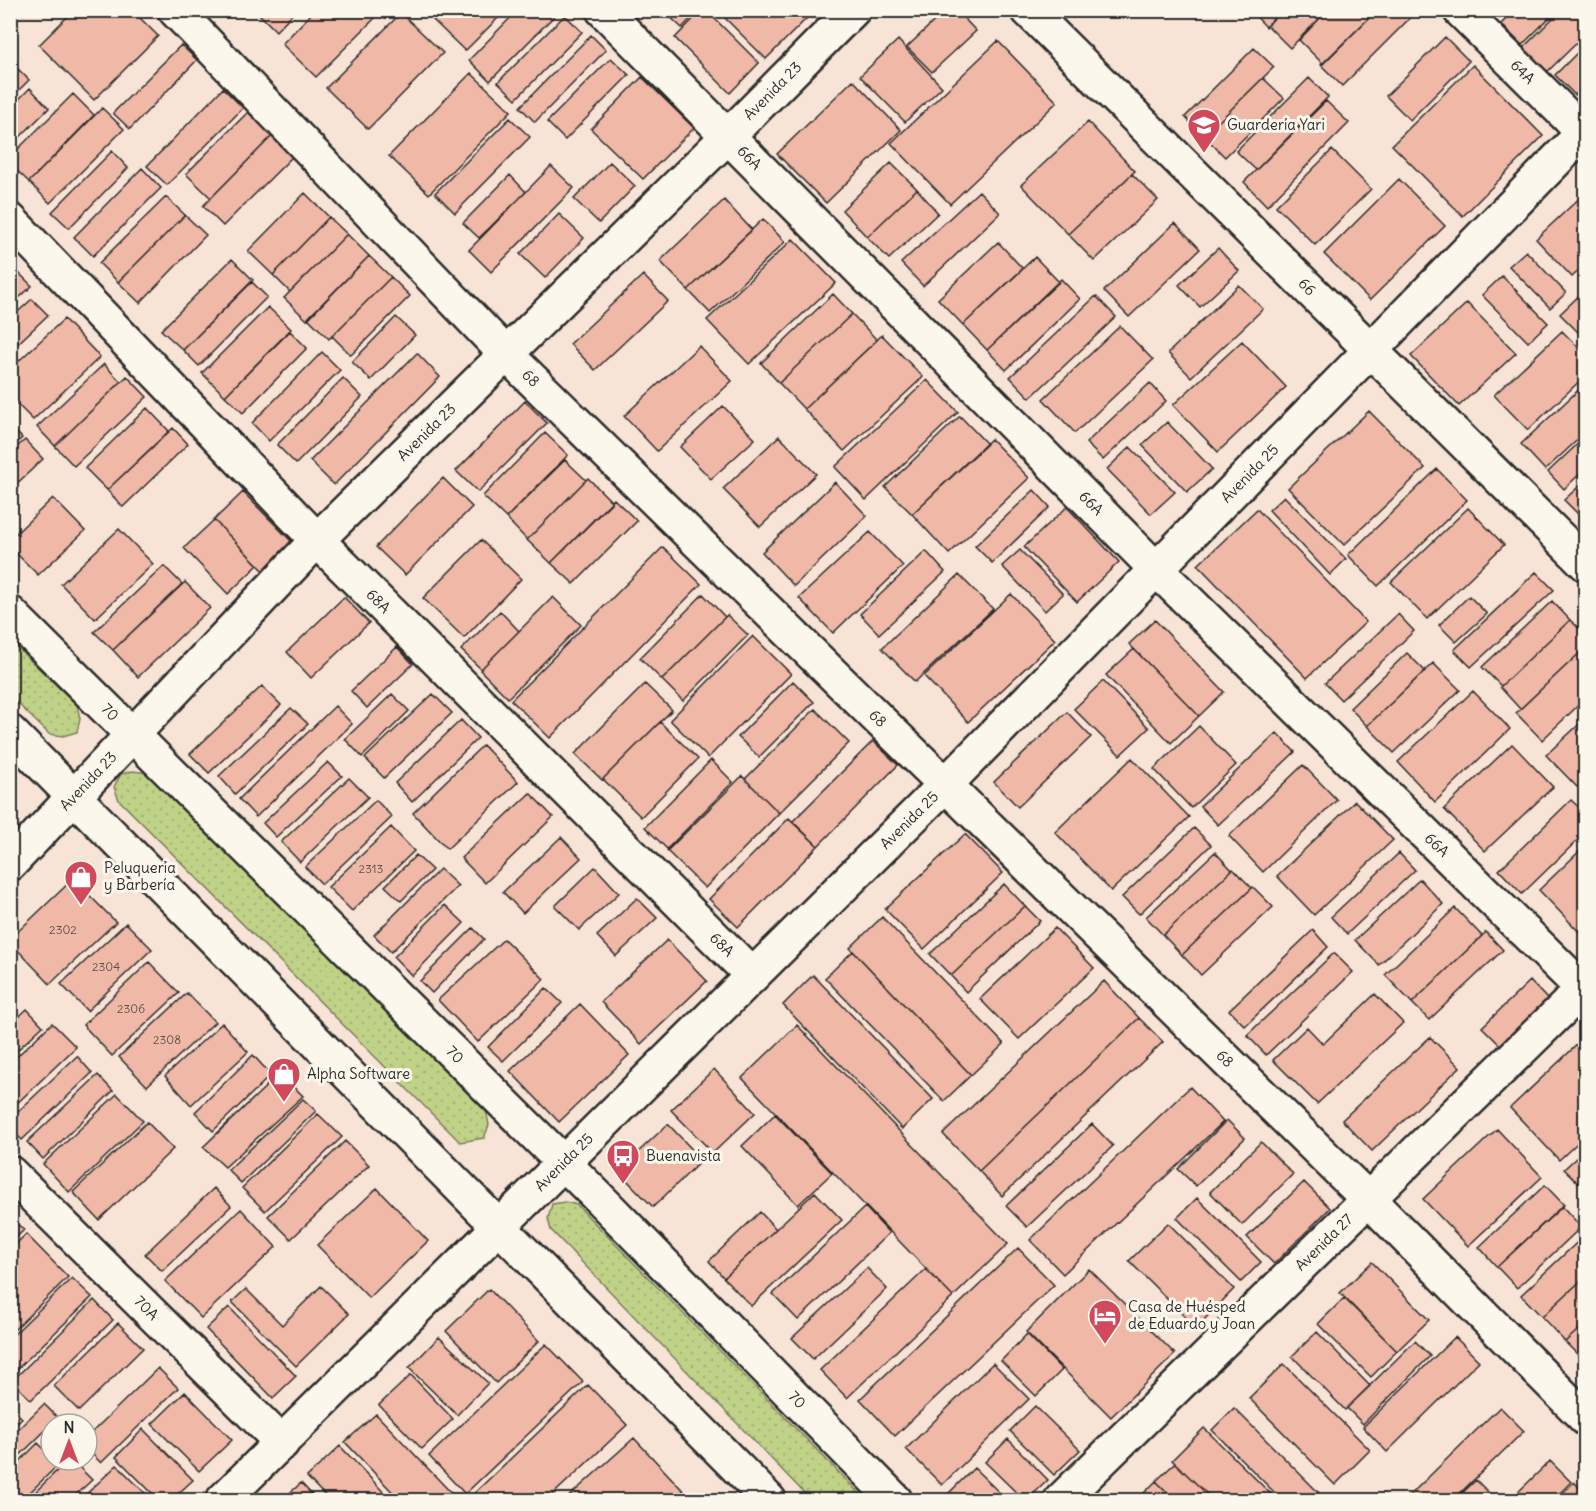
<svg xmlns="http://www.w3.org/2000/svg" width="1596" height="1511" font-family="Delius,sans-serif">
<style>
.grass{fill:url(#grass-dots);stroke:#767e59;stroke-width:1.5}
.building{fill:#f0b8a6;stroke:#2b2b2b;stroke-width:1.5}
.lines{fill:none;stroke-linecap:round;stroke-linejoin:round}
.minor-casing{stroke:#2b2b2b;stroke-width:38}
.secondary-casing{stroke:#2b2b2b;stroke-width:38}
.minor{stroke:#fbf7ec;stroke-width:33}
.secondary{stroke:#fbf7ec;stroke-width:33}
.labels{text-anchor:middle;stroke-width:6;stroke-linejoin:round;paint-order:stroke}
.number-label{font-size:12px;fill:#5c4e4a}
.street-label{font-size:15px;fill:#2b2b2b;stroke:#fbf7ec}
.poi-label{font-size:15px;fill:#2b2b2b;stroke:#fbf7ec;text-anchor:start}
</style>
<defs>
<pattern id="grass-dots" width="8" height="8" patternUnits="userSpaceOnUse" patternTransform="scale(1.5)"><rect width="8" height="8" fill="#c0d287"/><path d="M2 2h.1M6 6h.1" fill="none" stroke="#a5b475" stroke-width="1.8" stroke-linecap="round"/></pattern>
</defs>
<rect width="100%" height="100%" fill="#f8e4d7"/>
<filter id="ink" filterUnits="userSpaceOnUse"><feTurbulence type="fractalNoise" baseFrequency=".0167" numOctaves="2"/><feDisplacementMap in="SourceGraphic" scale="12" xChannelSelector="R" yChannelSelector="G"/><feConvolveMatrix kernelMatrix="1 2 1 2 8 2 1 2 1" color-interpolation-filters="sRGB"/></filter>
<g filter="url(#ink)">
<path class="grass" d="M10 641 77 705 80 719 77 732 63 736 49 734 11 697Z
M133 771 147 773 486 1110 489 1125 484 1138 460 1142 119 800 114 787 121 774Z
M565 1202 577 1205 866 1500H811L551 1230 548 1219 552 1204Z"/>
<path class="building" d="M74 10H132L158 36 94 100 39 45Z
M255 10H296L276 31Z
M315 10H383L316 77 282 44Z
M443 10H506L465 51 433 20Z
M518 10H560L490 81 469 60Z
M671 10H699L682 28 667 14Z
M702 10H706L759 63 730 93 675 38Z
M717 10H803L809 16 766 59Z
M946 10H956L976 31 932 72 907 47Z
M1250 10H1282L1266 27Z
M1282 10H1328L1290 48 1267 25Z
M1328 10H1377L1323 64 1299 40Z
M1377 10H1418L1342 86 1321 65Z
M1515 10H1557L1522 45 1501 24Z
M1561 10H1586V34L1546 73 1522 49Z
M401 13 443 53 368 129 326 88Z
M565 15 582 32 516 99 498 82Z
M591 35 606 50 535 122 520 107Z
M1445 37 1469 61 1410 120 1386 96Z
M898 40 942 87 905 122 860 76Z
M998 41 1057 102 950 204 891 143Z
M1586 44V84L1575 95 1555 75Z
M181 45 197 60 130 129 113 113Z
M1254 48 1274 67 1204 136 1185 117Z
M611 58 629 75 565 140 547 122Z
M10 61 29 80 10 99Z
M1473 65 1543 136 1463 216 1392 145Z
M471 73 511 111 429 194 389 156Z
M642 77 694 128 643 179 591 129Z
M1263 78 1284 98 1225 157 1204 136Z
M1309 78 1328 97 1256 170 1236 151Z
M853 80 901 130 826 203 777 154Z
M30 88 49 108 10 147V108Z
M223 88 243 108 167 185 147 166Z
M73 94 94 115 29 182 10 164V157Z
M1326 101 1349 123 1267 206 1244 182Z
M102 108 124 129 50 203 29 182Z
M248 112 272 136 211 198 186 174Z
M510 118 530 137 455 213 435 193Z
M1088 122 1135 171 1068 234 1021 185Z
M272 136 293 156 223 226 203 206Z
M1332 150 1371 189 1315 245 1276 206Z
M112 151 128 168 69 228 52 212Z
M610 162 635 186 599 223 574 199Z
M891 163 917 189 867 237 842 210Z
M551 166 574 188 491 272 469 250Z
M142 168 161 188 93 256 74 237Z
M1132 174 1158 200 1094 261 1068 234Z
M510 175 526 192 479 238 463 223Z
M1399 179 1445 226 1370 300 1324 254Z
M917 189 938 213 889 259 867 237Z
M979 191 1000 213 923 286 901 263Z
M1586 192V264L1572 277 1536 239Z
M305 193 329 217 273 275 248 251Z
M166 197 185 215 118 282 99 263Z
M724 200 752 230 688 290 660 261Z
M559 214 584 238 545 278 520 254Z
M185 215 206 235 140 303 118 282Z
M329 217 347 234 290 292 273 275Z
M763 219 785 242 710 313 688 290Z
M1175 223 1200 249 1129 317 1104 291Z
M347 234 369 256 307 320 284 298Z
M793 239 836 283 749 364 707 320Z
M998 242 1023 269 963 325 938 299Z
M1218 248 1239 271 1200 307 1179 285Z
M1526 251 1566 293 1550 308 1509 266Z
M369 256 391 277 329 339 308 318Z
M1035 257 1059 282 987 350 963 325Z
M232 259 253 280 183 350 161 330Z
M10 264 32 286 10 306Z
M643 275 668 301 595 370 570 344Z
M1502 276 1548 323 1528 342 1482 295Z
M391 277 410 296 351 355 332 336Z
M1061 279 1080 299 1006 370 987 350Z
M252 282 267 297 199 366 183 350Z
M1239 285 1263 309 1191 377 1168 353Z
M1586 289V340L1560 314Z
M833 294 852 314 779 383 761 363Z
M1096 296 1116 317 1030 398 1010 377Z
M32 299 48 315 10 351V319Z
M1467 303 1516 353 1459 406 1411 356Z
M268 307 291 329 225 396 202 373Z
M852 314 877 340 804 409 779 383Z
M396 317 415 335 371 380 352 362Z
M64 319 100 357 33 420 10 397V369Z
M1120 326 1153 360 1075 433 1043 399Z
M290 331 307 348 243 413 225 396Z
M1562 331 1586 355V375L1528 430 1494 395Z
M882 335 923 377 844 451 804 409Z
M1242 341 1286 387 1218 452 1173 405Z
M699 346 732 381 657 451 624 416Z
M322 352 340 370 269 441 252 423Z
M417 353 440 377 334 485 310 461Z
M104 364 121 382 55 446 37 427Z
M127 376 147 397 74 466 55 446Z
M343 378 362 397 296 464 277 445Z
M927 380 958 412 866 500 835 467Z
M1150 383 1166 401 1103 460 1086 443Z
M1586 383V432L1545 470 1521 444Z
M525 401 547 423 478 492 456 471Z
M723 406 755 439 711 479 680 447Z
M147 408 169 431 107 490 85 468Z
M1369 411 1425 468 1344 545 1288 488Z
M960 416 987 444 912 514 885 487Z
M1167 422 1212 469 1187 492 1142 445Z
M10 426 22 438 10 449Z
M173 428 188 444 123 507 107 490Z
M545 433 568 455 506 518 483 496Z
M779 436 816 474 760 527 723 489Z
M1586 436V468L1564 489 1548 472Z
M991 439 1029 478 949 554 912 514Z
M25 440 43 459 10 490V453Z
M1130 447 1175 492 1151 514 1107 469Z
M565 460 586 480 527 540 506 518Z
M1437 469 1467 500 1378 586 1348 555Z
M443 478 472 507 405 575 376 547Z
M588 478 612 502 551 563 527 540Z
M1586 480V522L1564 500Z
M835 482 867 516 794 586 762 552Z
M1034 490 1050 507 992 563 975 546Z
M243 492 295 545 266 573 214 520Z
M1284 496 1346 559 1330 575 1269 510Z
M53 498 85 531 38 575 10 547V539Z
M614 499 637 521 574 584 551 563Z
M1067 507 1119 562 1077 602 1024 547Z
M1468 508 1504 545 1427 619 1391 582Z
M1257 509 1366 622 1307 678 1198 565Z
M214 520 258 565 228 594 184 548Z
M119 529 153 564 95 619 61 584Z
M870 532 903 566 833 633 799 598Z
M481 540 521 579 464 638 423 598Z
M663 547 701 584 550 738 511 700Z
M1020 550 1063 594 1045 611 1002 566Z
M926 551 945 572 879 634 860 614Z
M164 566 182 584 113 650 94 632Z
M1536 572 1554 590 1471 667 1454 650Z
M959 575 993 609 915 682 882 648Z
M185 582 210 608 138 677 113 650Z
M703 594 725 617 662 680 640 658Z
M1011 594 1055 640 968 722 924 676Z
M1469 596 1487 614 1456 642 1439 625Z
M344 597 369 623 311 678 287 652Z
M553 597 581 625 508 698 480 670Z
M1552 601 1570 620 1501 686 1482 667Z
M500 611 519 631 481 669 461 650Z
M1398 614 1414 631 1341 700 1325 683Z
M727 615 748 635 683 701 662 680Z
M1155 620 1224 692 1199 716 1129 644Z
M1570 620 1586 635V647L1520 709 1500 687Z
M753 636 791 674 708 758 670 720Z
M397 647 413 664 367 708 351 691Z
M1586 647V698L1542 740 1516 713Z
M1134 649 1199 716 1171 743 1106 675Z
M1407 653 1425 671 1367 726 1350 708Z
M1433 663 1460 690 1394 753 1367 726Z
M793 681 814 702 759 757 738 737Z
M1103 681 1149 728 1120 755 1074 709Z
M645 684 672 710 602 780 575 754Z
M262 686 281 705 209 773 190 754Z
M1473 691 1510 729 1435 802 1398 762Z
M392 694 409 711 362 757 345 739Z
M433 694 452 713 384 778 365 758Z
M335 706 352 724 256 817 239 799Z
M291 708 308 724 235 794 219 776Z
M815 709 849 743 779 813 745 779Z
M1067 712 1091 737 1018 807 994 782Z
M1586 718V780L1577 787 1546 755Z
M461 720 478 738 412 802 395 783Z
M660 722 698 759 641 817 603 779Z
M1199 726 1236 765 1191 808 1154 769Z
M1277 733 1295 752 1218 825 1200 806Z
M873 741 898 765 818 846 792 822Z
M1512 744 1553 787 1485 851 1444 809Z
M483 745 518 782 447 849 413 813Z
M1132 758 1189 817 1111 891 1055 832Z
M711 760 733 782 667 849 645 827Z
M328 762 342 776 276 837 263 823Z
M1303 765 1337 800 1263 872 1229 836Z
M742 776 779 813 705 888 667 851Z
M349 778 368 797 300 862 281 842Z
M530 793 553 817 485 883 461 858Z
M376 800 392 817 322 884 305 867Z
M1571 800 1586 814V832L1522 894 1499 870Z
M1355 801 1393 840 1314 915 1277 876Z
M789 818 818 846 738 927 709 899Z
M391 827 414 851 352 911 328 887Z
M1194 828 1211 845 1139 914 1122 897Z
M965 834 1003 873 924 949 885 909Z
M561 837 581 858 523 913 503 892Z
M1586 845V938H1585L1539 890Z
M1215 852 1232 870 1163 935 1146 917Z
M1399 853 1415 870 1347 934 1331 917Z
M416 855 432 870 401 901 385 886Z
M595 867 619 893 579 930 555 906Z
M440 869 458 886 391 952 374 935Z
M1233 869 1252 888 1182 955 1163 935Z
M73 879 116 922 50 984 10 942V939Z
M1420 879 1443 904 1379 965 1355 940Z
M1004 884 1025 906 951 976 930 954Z
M1253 887 1273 907 1201 975 1182 955Z
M637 898 657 918 616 956 597 936Z
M445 905 464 923 412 976 394 957Z
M1025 906 1040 921 966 992 951 976Z
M1455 908 1482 936 1412 1003 1385 975Z
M882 917 1004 1044 971 1075 850 948Z
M126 923 152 949 87 1011 61 984Z
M473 928 484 939 432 993 420 981Z
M1055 928 1094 968 1019 1039 980 999Z
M1313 930 1328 947 1245 1026 1229 1010Z
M1486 932 1503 950 1429 1020 1412 1003Z
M504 939 544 979 478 1042 438 1000Z
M667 940 707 981 641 1044 601 1002Z
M853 951 971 1075 944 1101 825 978Z
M1334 953 1353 972 1266 1055 1247 1035Z
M149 962 179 993 112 1056 83 1025Z
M813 975 933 1099 902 1129 783 1005Z
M1104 981 1139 1018 979 1171 943 1134Z
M1530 981 1548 1000 1501 1046 1482 1027Z
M546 988 562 1003 503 1061 488 1047Z
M187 993 215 1022 147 1086 119 1057Z
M1375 994 1403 1023 1317 1104 1273 1060 1307 1027 1323 1044Z
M580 1004 629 1055 559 1122 510 1071Z
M27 1009 43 1026 10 1057V1025Z
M1139 1018 1163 1042 1002 1196 979 1171Z
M52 1023 76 1047 10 1110V1063Z
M222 1023 248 1052 191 1105 165 1076Z
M797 1025 1008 1244 953 1297 742 1078Z
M1430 1037 1460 1067 1372 1151 1342 1120Z
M1582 1040 1586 1044V1135L1559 1160 1510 1108Z
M253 1055 271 1075 213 1131 195 1112Z
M77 1056 92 1073 22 1140 10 1128V1119Z
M714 1069 755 1113 713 1153 671 1110Z
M280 1073 303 1096 225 1167 203 1147Z
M98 1075 113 1091 43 1159 27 1142Z
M1190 1087 1223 1122 1063 1274 1030 1240Z
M117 1094 143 1121 69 1192 43 1164Z
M303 1099 316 1111 241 1183 228 1170Z
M318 1114 342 1137 265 1211 242 1188Z
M775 1114 832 1173 798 1205 742 1146Z
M1227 1120 1245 1138 1196 1186 1178 1169Z
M147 1122 173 1149 99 1220 73 1192Z
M668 1124 702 1160 653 1207 618 1171Z
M1092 1124 1113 1146 1027 1227 1006 1206Z
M1497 1129 1542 1177 1468 1246 1423 1199Z
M345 1141 369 1165 291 1239 268 1216Z
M1261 1142 1293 1174 1242 1225 1210 1192Z
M1586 1149V1190L1564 1169Z
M1304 1182 1330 1208 1274 1264 1247 1237Z
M1545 1185 1564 1205 1497 1267 1479 1247Z
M214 1188 231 1206 162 1271 145 1254Z
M377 1188 428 1241 369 1298 317 1245Z
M815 1192 842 1220 751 1306 724 1278Z
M1197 1198 1261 1262 1241 1282 1177 1218Z
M1562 1206 1581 1227 1517 1288 1497 1267Z
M865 1207 889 1233 798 1320 773 1294Z
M241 1209 276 1247 201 1318 165 1281Z
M760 1212 776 1229 724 1278 709 1261Z
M10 1217 24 1230 10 1243Z
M1168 1223 1234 1289 1196 1328 1129 1261Z
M26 1234 68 1277 10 1334V1250Z
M1586 1234V1276L1542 1317 1521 1295Z
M1018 1248 1054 1285 895 1436 860 1399Z
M1372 1262 1429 1320 1397 1351 1340 1293Z
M867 1268 887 1289 813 1359 792 1338Z
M926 1269 953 1297 847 1398 820 1370Z
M1089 1269 1175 1354 1111 1417 1026 1332Z
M1586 1276V1323L1565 1342 1542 1317Z
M72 1278 92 1297 10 1376V1338Z
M321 1286 349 1314 296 1366 232 1302 246 1289 282 1325Z
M489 1289 539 1341 496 1383 446 1331Z
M1344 1298 1397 1351 1371 1377 1318 1324Z
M94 1300 113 1320 31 1400 12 1381Z
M229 1307 296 1376 273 1398 206 1329Z
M118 1323 143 1348 79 1411 54 1386Z
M1586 1323V1357L1583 1360 1565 1342Z
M1317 1332 1370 1386 1345 1410 1292 1356Z
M1027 1334 1062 1370 1036 1396 1001 1361Z
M439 1337 488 1383 457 1415 409 1368Z
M1455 1337 1479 1361 1387 1452 1363 1427Z
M1415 1341 1430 1356 1363 1424 1347 1408Z
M546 1344 583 1382 465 1494 429 1456Z
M993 1363 1029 1399 942 1485 906 1449Z
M1284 1364 1370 1450 1335 1485 1249 1398Z
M158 1368 178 1388 101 1463 87 1449V1437Z
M411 1375 453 1419 422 1449 379 1405Z
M588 1385 627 1425 547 1500H467Z
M185 1392 232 1440 199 1471 152 1424Z
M44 1404 58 1418 10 1465V1437Z
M1035 1406 1080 1450 1054 1475 1010 1431Z
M10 1407 22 1418 10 1429Z
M1500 1407 1524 1431 1453 1500H1405Z
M1234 1408 1326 1500H1282L1212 1430Z
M376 1414 458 1500H400L345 1442Z
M1204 1428 1277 1500H1213L1172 1460Z
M143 1429 193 1480 171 1500H159L116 1457Z
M634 1438 688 1496 683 1500H565Z
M1008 1439 1048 1480 1027 1500H1024L985 1462Z
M38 1443 51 1456V1460L59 1464 22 1500H10V1471Z
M340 1446 391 1500H329L307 1477Z
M68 1460H72L92 1480 70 1500H27Z
M1550 1461 1571 1482 1553 1500H1510Z
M1175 1463 1213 1500H1175L1156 1481Z
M117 1465 152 1500H80Z
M974 1468 1007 1500H955L948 1494Z
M1476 1480 1496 1500H1455Z
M1156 1481 1175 1500H1137Z
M1574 1482 1586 1494V1500H1556Z
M301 1483 317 1500H282Z"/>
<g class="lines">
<g class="minor-casing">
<g id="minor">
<path id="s1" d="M175 10 505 353 1369 1200 1586 1419"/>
<path id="s2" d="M603 10 1155 568 1586 992"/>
<path id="s3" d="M1028 10 1586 564"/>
<path id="s4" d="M1460 10 1586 135"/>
<path id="s5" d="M10 220 317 540 752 975"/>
<path id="s6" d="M10 864 317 540 727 137 853 10"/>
<path id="s7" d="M10 1173 282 1443"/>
<path id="s8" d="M223 1500 945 785 1586 130"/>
<path id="s9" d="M1061 1500 1586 986"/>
</g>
</g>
<g class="secondary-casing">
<g id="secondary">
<path id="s10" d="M10 613 606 1205 895 1500"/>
<path d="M10 732 769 1500"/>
</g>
</g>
<use href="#minor" class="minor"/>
<use href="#secondary" class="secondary"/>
</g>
</g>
<defs>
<g id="school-pin" transform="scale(1.725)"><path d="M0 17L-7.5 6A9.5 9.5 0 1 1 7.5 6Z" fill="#d1495b" stroke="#fbf7ec"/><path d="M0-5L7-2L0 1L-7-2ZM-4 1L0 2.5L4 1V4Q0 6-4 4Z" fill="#fff"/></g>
<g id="shop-pin" transform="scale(1.725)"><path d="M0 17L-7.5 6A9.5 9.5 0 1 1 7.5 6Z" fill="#d1495b" stroke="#fbf7ec"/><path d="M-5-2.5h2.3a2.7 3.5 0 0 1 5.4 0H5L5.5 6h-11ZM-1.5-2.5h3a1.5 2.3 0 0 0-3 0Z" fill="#fff"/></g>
<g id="bus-pin" transform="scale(1.725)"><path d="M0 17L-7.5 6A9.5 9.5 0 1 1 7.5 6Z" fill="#d1495b" stroke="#fbf7ec"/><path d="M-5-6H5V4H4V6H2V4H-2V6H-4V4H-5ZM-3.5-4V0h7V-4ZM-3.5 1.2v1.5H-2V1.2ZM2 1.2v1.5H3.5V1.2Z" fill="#fff"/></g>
<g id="hotel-pin" transform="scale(1.725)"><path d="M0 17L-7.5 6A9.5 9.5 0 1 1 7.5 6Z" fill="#d1495b" stroke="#fbf7ec"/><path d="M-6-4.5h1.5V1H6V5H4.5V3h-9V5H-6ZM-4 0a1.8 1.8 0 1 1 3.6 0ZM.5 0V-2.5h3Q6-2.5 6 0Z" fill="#fff"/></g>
</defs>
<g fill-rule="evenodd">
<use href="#school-pin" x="1204" y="125"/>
<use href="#shop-pin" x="81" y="877"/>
<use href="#shop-pin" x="284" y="1074"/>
<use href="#bus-pin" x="623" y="1156"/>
<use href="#hotel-pin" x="1105" y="1316"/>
</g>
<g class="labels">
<g class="number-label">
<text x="371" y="873">2313</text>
<text x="63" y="934">2302</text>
<text x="106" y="971">2304</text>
<text x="131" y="1013">2306</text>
<text x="167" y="1044">2308</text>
</g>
<g class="street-label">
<text dy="5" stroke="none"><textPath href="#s4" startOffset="88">64A</textPath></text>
<text dy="5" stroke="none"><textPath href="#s6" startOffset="1086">Avenida 23</textPath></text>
<text dy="5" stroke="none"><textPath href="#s2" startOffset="208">66A</textPath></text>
<text dy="5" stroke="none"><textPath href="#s3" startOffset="393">66</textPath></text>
<text dy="5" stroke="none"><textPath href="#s1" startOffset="512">68</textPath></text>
<text dy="5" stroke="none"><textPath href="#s6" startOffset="600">Avenida 23</textPath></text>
<text dy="5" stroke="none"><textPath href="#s8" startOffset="1452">Avenida 25</textPath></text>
<text dy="5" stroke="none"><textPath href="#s2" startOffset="694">66A</textPath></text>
<text dy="5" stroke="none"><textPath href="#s5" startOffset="530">68A</textPath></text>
<text dy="5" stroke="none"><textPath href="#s10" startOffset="141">70</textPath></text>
<text dy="5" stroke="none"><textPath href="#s1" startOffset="998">68</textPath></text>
<text dy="5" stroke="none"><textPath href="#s6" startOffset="114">Avenida 23</textPath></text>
<text dy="5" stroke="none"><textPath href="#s8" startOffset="966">Avenida 25</textPath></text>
<text dy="5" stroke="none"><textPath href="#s2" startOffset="1180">66A</textPath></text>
<text dy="5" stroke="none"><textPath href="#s5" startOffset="1016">68A</textPath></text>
<text dy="5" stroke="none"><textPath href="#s10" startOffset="627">70</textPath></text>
<text dy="5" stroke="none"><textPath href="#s1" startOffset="1484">68</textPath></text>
<text dy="5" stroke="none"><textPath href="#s8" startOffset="480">Avenida 25</textPath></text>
<text dy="5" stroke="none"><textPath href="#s9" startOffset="368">Avenida 27</textPath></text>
<text dy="5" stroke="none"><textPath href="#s7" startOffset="192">70A</textPath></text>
<text dy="5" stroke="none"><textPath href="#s10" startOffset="1113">70</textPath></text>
</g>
<g class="poi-label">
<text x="1227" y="130">Guardería Yari</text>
<text x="104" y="873">Peluquería<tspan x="104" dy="17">y Barbería</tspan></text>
<text x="307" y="1079">Alpha Software</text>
<text x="646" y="1161">Buenavista</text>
<text x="1128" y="1312">Casa de Huésped<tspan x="1128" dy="17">de Eduardo y Joan</tspan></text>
</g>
</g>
<rect width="1596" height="1511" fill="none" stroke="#fbf7ec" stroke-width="36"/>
<rect x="18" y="18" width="1560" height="1475" fill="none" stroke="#2b2b2b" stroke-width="2" filter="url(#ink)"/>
<g transform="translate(69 1442)"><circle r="28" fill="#fbf7ec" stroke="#a8a59f" stroke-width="1.5"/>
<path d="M0-4.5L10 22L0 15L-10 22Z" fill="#d1495b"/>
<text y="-9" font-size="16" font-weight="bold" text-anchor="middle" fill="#2b2b2b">N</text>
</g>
</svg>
